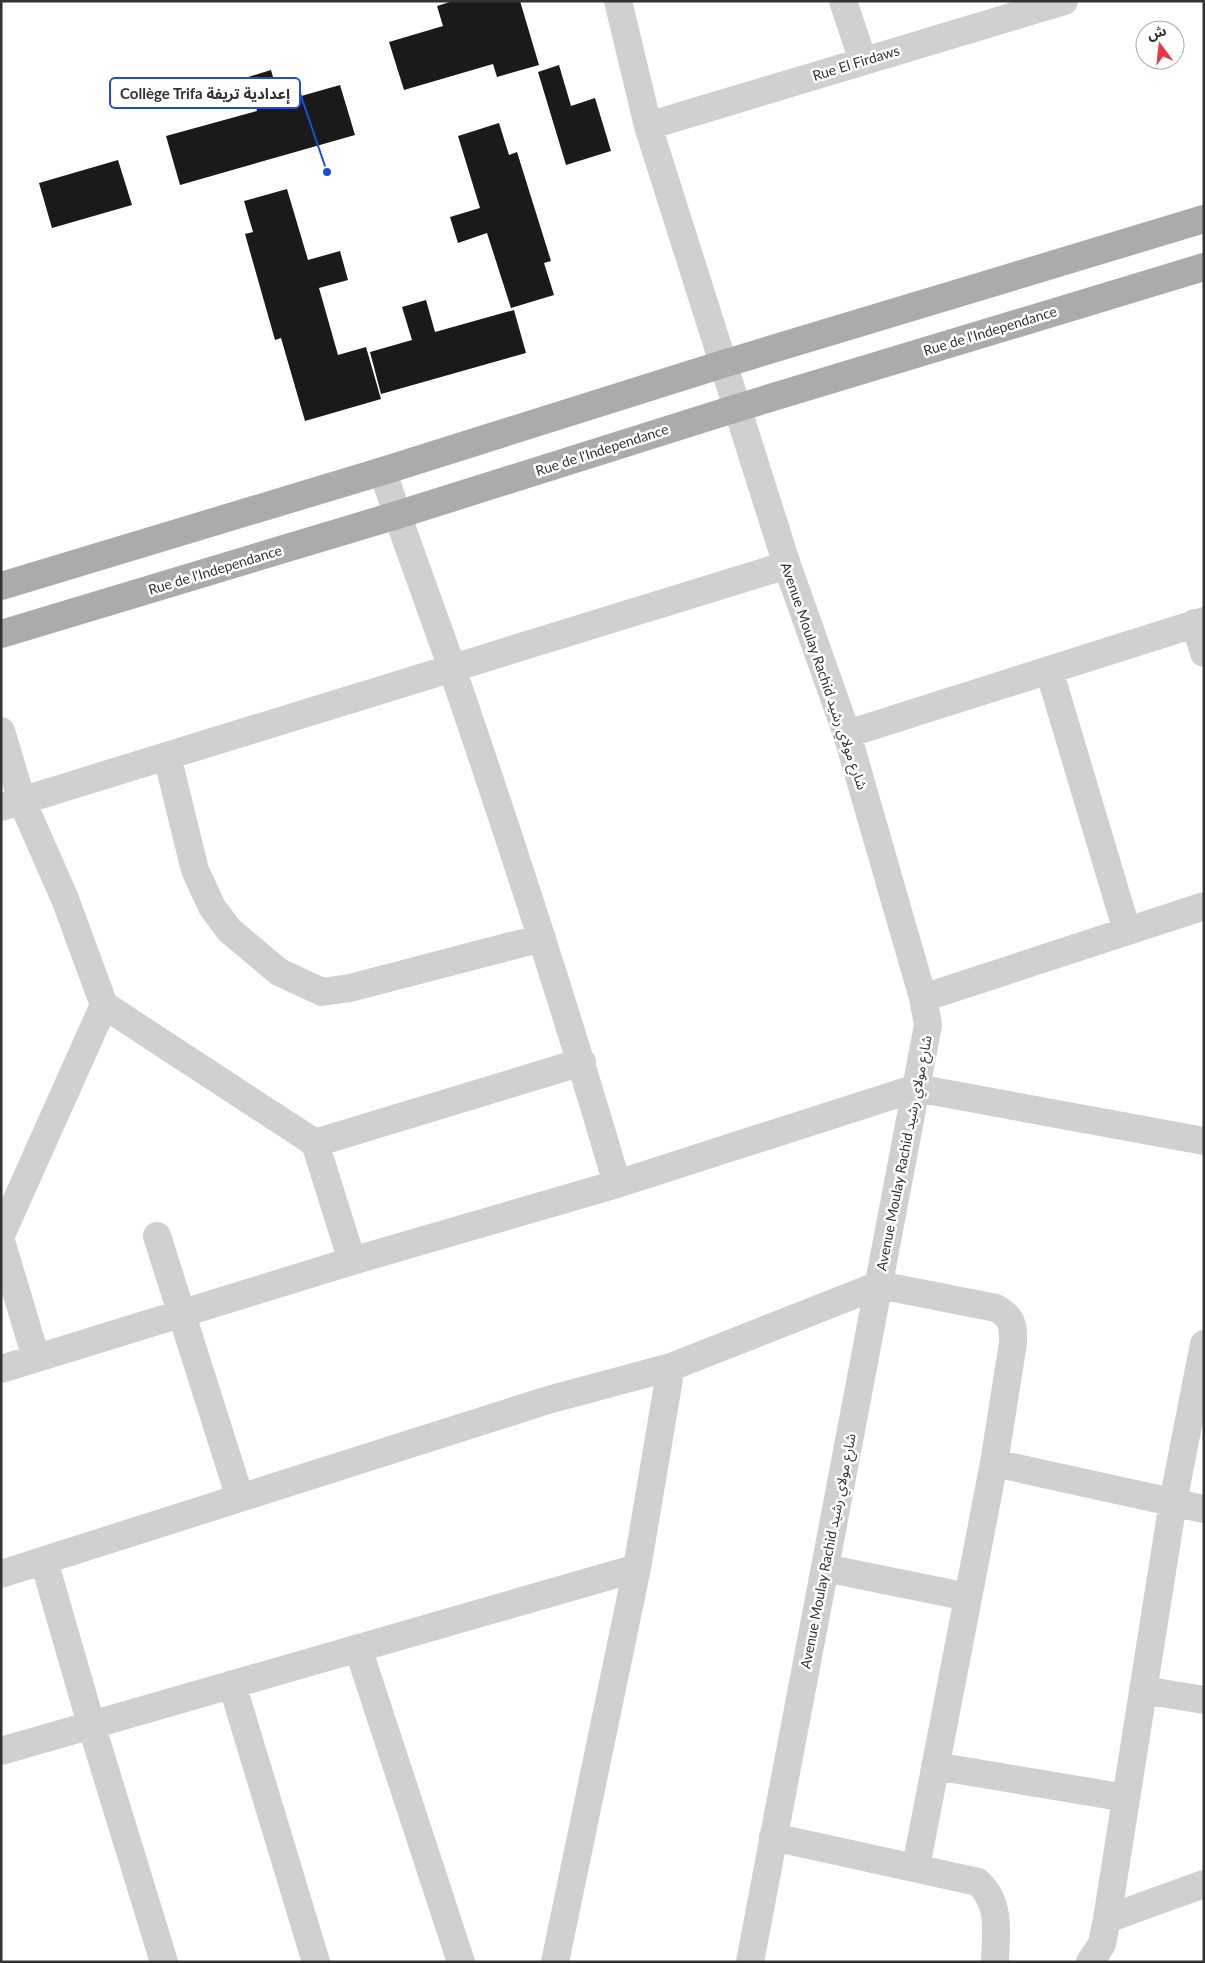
<svg xmlns="http://www.w3.org/2000/svg" width="1205" height="1963" font-family="Lato,'Noto Sans Arabic',sans-serif">
<style>
.building{fill:#1a1a1a}
.lines{fill:none;stroke-linecap:round;stroke-linejoin:round}
.minor{stroke:#d0d0d0;stroke-width:28}
.major{stroke:#ababab;stroke-width:28}
.labels{text-anchor:middle;stroke-width:5;stroke-linejoin:round;paint-order:stroke}
.street-label{font-size:14px;fill:#333;stroke:#fff}
.leader{fill:none;stroke:#1d4ed8;stroke-width:2}
.callout-dot{fill:#1d4ed8;stroke:#fff;stroke-width:2}
.callout{fill:#fff;stroke:#1d4ed8;stroke-width:2}
.callout-label{font-size:15px;text-anchor:middle;font-weight:bold;fill:#333}
</style>
<rect width="100%" height="100%" fill="#fff"/>
<path class="building" d="M453 1H520L539 65 497 77 493 64 404 90 389 42 443 26 437 6Z
M559 65 571 106 595 98 611 151 566 165 538 72Z
M271 70 280 102 340 85 355 135 180 185 166 136 257 111 248 77Z
M499 123 509 155 517 152 551 261 544 263 554 295 511 308 487 233 458 243 450 217 480 208 458 136Z
M118 160 132 205 52 228 39 183Z
M287 189 308 260 340 251 348 280 319 288 338 355 366 347 381 399 305 421 281 338 275 340 245 234 253 232 244 201Z
M426 300 435 332 514 310 526 353 381 394 370 352 412 340 402 307Z"/>
<g class="lines">
<path class="minor" d="M618 1 648 126 787 565 847 734 923 998 928 1025 750 1962
M843 1 863 61
M648 126 1064 1
M383 471C404 538 430 604 453 671 511 841 567 1012 617 1184
M1195 623 1204 653
M1049 670 1127 931
M1 731 22 801 65 899 104 1005
M847 734 1204 621
M167 756 195 870 212 907 229 930 279 972 322 992 350 988 542 938
M1 807 787 565
M923 998 1204 906
M315 1143 582 1062
M1 1235 104 1005 315 1143 352 1261
M157 1236 240 1498
M1 1241 36 1358
M1 1369 352 1261 617 1184 916 1088 1204 1141
M994 1463 1204 1509
M44 1561 91 1724 164 1962
M825 1568 968 1597
M1 1574 548 1400 671 1367 879 1285 996 1308C1013 1318 1013 1324 1013 1343L994 1463 916 1867
M358 1648 461 1962
M232 1684 316 1962
M1143 1690 1204 1700
M1 1751 637 1568
M935 1766 1126 1798
M773 1837 978 1882C1001 1904 996 1931 995 1960
M1107 1919 1204 1884
M555 1962 637 1568 671 1367
M1090 1962 1102 1944 1107 1919 1173 1502 1204 1344"/>
<path class="major" d="M1 586 383 471 723 364 1204 219
M1 634 397 515 737 408 1204 267"/>
</g>
<g class="labels">
<g class="street-label">
<text transform="translate(856 63) rotate(-17)" y="5">Rue El Firdaws</text>
<text transform="translate(990 331) rotate(-17)" y="5">Rue de l'Independance</text>
<text transform="translate(602 450) rotate(-18)" y="5">Rue de l'Independance</text>
<text transform="translate(215 570) rotate(-17)" y="5">Rue de l'Independance</text>
<text transform="translate(824 676) rotate(71)" y="5">Avenue Moulay Rachid شارع مولاي رشيد</text>
<text transform="translate(904 1153) rotate(-79)" y="5">Avenue Moulay Rachid شارع مولاي رشيد</text>
<text transform="translate(828 1551) rotate(-79)" y="5">Avenue Moulay Rachid شارع مولاي رشيد</text>
</g>
</g>
<path class="leader" d="M327 172L300 93"/>
<circle class="callout-dot" cx="327" cy="172" r="5"/>
<rect class="callout" x="110" y="78" width="190" height="30" rx="5"/>
<g class="callout-label">
<text x="205" y="99">Collège Trifa إعدادية تريفة</text>
</g>
<rect width="1205" height="1963" fill="none" stroke="#333333" stroke-width="5"/>
<g transform="translate(1160 45) rotate(345)"><circle r="24" fill="#ffffff" stroke="#adadad"/>
<path d="M0-4L9 19L0 12L-9 19Z" fill="#e63946"/>
<text y="-8" font-size="14" font-weight="bold" text-anchor="middle" fill="#333333">ش</text>
</g>
</svg>
